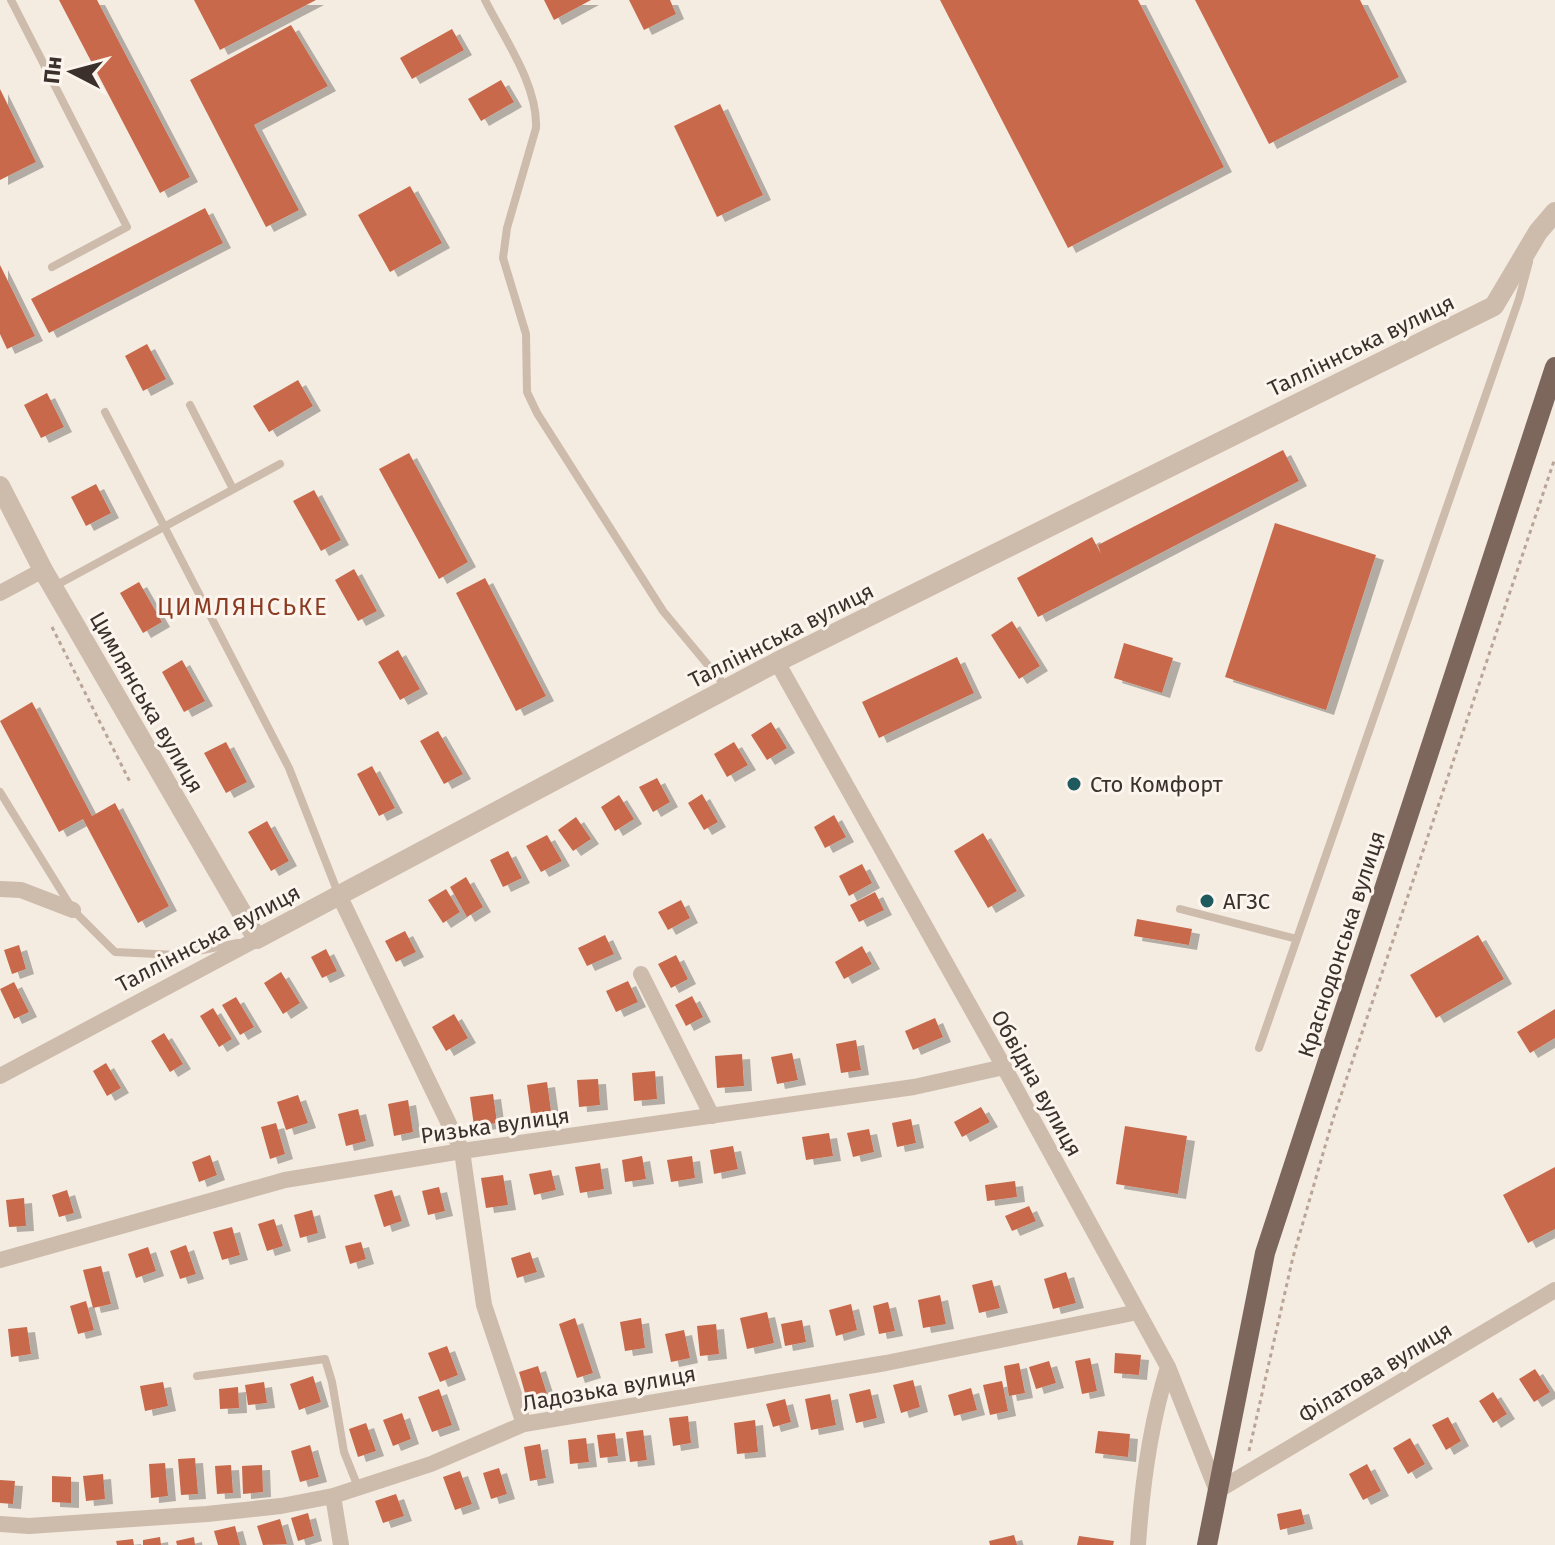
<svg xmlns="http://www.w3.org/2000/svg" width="1555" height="1545" font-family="'Fira Sans',sans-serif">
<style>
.building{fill:#c8694b;filter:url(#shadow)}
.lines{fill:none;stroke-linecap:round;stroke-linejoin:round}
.path{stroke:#b9a596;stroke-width:3;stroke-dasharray:4 4;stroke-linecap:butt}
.service{stroke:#cdbbac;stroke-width:8}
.minor{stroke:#cdbbac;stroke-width:16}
.tertiary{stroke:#cdbbac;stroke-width:20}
.primary{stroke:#7d675c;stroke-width:20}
.poi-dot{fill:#1f5a5e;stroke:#fbf5ee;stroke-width:3}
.labels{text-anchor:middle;stroke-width:6;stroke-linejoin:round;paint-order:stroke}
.street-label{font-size:22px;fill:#3b302b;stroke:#fbf5ee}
.poi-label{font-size:22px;fill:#3b302b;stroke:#fbf5ee;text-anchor:start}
.neighbourhood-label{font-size:24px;letter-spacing:2px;fill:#8c3b22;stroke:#fbf5ee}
</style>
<defs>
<filter id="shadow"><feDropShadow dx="8" dy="5" stdDeviation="0" flood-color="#0004"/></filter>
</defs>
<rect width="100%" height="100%" fill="#f4ebe1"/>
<path class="building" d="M59 0H97L190 177 160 193Z
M194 0H316L220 50Z
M544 0H591L554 20Z
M629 0H670L676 14 644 30Z
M940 0H1138L1224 167 1068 248Z
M1195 0H1360L1399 77 1269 144Z
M291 25 328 86 254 125 299 210 266 227 190 80Z
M452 29 464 50 412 79 400 58Z
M501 80 514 102 481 121 468 99Z
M0 89 36 162 0 180Z
M720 104 763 195 717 217 674 126Z
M410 186 442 243 390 272 358 215Z
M205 208 223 243 49 333 31 299Z
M0 265 35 336 7 349 0 334Z
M147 344 166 379 143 391 125 356Z
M298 380 313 406 269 432 253 406Z
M47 393 64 427 41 438 24 405Z
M1283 450 1299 481 1038 617 1017 578 1092 537 1101 554 1098 545Z
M409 453 468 562 439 579 379 469Z
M96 484 111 513 86 526 71 497Z
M314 490 341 540 321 551 293 501Z
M1275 523 1376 555 1326 710 1225 677Z
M354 569 377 611 358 621 335 580Z
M485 578 546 696 516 711 456 593Z
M139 582 162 622 143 633 120 593Z
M1012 621 1040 666 1019 679 991 635Z
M1124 643 1173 658 1162 693 1114 678Z
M398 650 420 689 400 700 378 662Z
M957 657 974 693 879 738 862 702Z
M182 660 205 701 184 712 162 672Z
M32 702 92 816 115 803 169 906 138 923 83 819 59 832 0 721Z
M771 722 787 748 767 760 751 735Z
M438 731 463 774 444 784 420 741Z
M226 742 247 782 226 793 204 753Z
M734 742 748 765 727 777 714 754Z
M372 766 395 808 379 816 357 774Z
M657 778 670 802 653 812 639 787Z
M702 794 718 822 704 830 688 803Z
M619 795 634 819 615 831 601 807Z
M834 815 846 837 825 848 814 827Z
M576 817 591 839 573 851 558 830Z
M267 821 289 861 271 871 248 832Z
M983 833 1017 891 988 908 954 851Z
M547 835 562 861 541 872 526 846Z
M508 851 522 878 503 887 490 860Z
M862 864 872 883 849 896 839 876Z
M466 877 483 907 467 917 450 887Z
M446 889 460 912 443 923 428 900Z
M875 892 884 910 859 922 850 905Z
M681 900 690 918 668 930 658 912Z
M1137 919 1192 929 1189 945 1134 936Z
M405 931 416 952 396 962 385 941Z
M605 935 614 954 587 966 578 948Z
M1478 935 1504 979 1436 1018 1410 975Z
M19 945 26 969 12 974 4 950Z
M862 946 872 964 844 979 835 962Z
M326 949 337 971 322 978 311 957Z
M676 955 688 979 671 988 658 964Z
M281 972 300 1003 283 1014 264 983Z
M628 981 638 1002 616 1012 606 991Z
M14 982 29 1012 14 1019 0 989Z
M692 996 703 1017 686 1026 675 1005Z
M236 997 254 1027 240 1035 222 1005Z
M213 1008 232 1039 219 1047 200 1016Z
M1555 1009V1038L1530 1053 1517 1032Z
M454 1014 468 1038 446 1051 432 1027Z
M935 1018 943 1037 913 1050 905 1031Z
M164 1033 183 1064 170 1072 151 1041Z
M856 1040 861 1070 841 1073 836 1044Z
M792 1053 798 1080 777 1084 771 1057Z
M742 1054 744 1086 717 1088 715 1056Z
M106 1063 121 1088 107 1096 93 1071Z
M655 1071 657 1099 634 1101 632 1073Z
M598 1079 600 1105 579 1107 577 1080Z
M547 1082 551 1111 531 1114 527 1085Z
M493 1094 497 1123 474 1126 470 1097Z
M298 1095 308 1123 286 1130 277 1102Z
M408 1100 413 1132 394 1136 388 1104Z
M981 1107 990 1122 962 1137 954 1122Z
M358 1109 366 1141 346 1146 338 1114Z
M911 1119 916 1143 897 1147 892 1123Z
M276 1123 285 1154 270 1159 261 1127Z
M1125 1126 1187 1136 1178 1194 1116 1184Z
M869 1129 874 1152 853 1157 847 1133Z
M829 1133 833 1156 806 1160 802 1137Z
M733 1146 738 1169 714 1174 710 1150Z
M210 1155 217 1175 199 1182 192 1162Z
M642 1156 646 1179 625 1182 622 1160Z
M692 1156 695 1178 671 1182 667 1160Z
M600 1163 604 1189 580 1193 575 1167Z
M1555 1167V1229L1528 1243 1503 1195Z
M551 1170 556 1190 534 1195 529 1174Z
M503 1175 508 1205 486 1208 481 1178Z
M1015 1181 1017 1197 987 1201 985 1185Z
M439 1187 445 1211 428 1215 422 1191Z
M67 1190 74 1213 59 1217 52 1195Z
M392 1190 402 1221 384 1227 374 1195Z
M24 1198 26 1226 9 1227 6 1200Z
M1029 1206 1036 1221 1012 1231 1005 1216Z
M312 1210 318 1233 300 1238 294 1215Z
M274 1219 283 1246 267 1251 258 1224Z
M232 1227 240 1255 222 1260 213 1232Z
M361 1242 366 1259 350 1264 345 1246Z
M186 1245 196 1274 180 1279 170 1251Z
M148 1247 156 1271 136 1278 128 1254Z
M530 1252 537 1272 517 1278 511 1258Z
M101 1266 111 1304 93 1308 83 1270Z
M1066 1272 1076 1303 1053 1309 1044 1279Z
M992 1280 1000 1308 979 1313 972 1285Z
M940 1295 946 1324 923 1328 918 1300Z
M86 1301 94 1330 78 1334 70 1306Z
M888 1302 895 1331 879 1334 873 1306Z
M851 1304 857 1330 836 1336 829 1310Z
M767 1312 774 1343 747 1349 740 1318Z
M575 1318 593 1373 577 1378 559 1324Z
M641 1318 645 1348 625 1351 620 1322Z
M802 1320 806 1342 785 1346 781 1324Z
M716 1324 719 1354 700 1356 697 1326Z
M27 1327 31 1354 11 1357 8 1329Z
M684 1330 690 1358 671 1362 665 1334Z
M447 1346 458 1375 440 1382 428 1353Z
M1115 1353 1141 1355 1139 1375 1114 1373Z
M1090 1358 1097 1391 1082 1394 1075 1361Z
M1049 1361 1056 1383 1036 1389 1029 1367Z
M1019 1363 1025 1393 1009 1396 1004 1366Z
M538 1366 547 1394 527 1400 519 1372Z
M1535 1369 1550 1392 1534 1402 1519 1379Z
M313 1376 321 1402 299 1410 290 1384Z
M913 1380 920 1407 901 1413 893 1385Z
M1002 1381 1008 1411 990 1415 983 1385Z
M163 1382 168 1406 145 1411 140 1386Z
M264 1382 267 1403 248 1405 245 1385Z
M238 1387 239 1408 220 1409 219 1389Z
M971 1388 977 1410 954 1416 948 1395Z
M439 1389 452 1425 432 1432 418 1397Z
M870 1389 877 1418 856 1423 849 1394Z
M1493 1392 1507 1414 1493 1423 1479 1401Z
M830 1394 836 1425 811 1430 805 1399Z
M785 1399 791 1422 773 1427 766 1404Z
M402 1413 411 1439 393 1446 383 1420Z
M688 1416 691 1443 673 1446 669 1418Z
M1448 1417 1461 1441 1446 1450 1432 1425Z
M755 1420 758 1452 737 1454 734 1423Z
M366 1423 376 1451 358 1457 349 1429Z
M643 1430 647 1460 630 1462 626 1432Z
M1098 1431 1130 1434 1128 1457 1095 1453Z
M615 1433 618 1456 600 1458 597 1435Z
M586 1438 589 1462 570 1464 568 1440Z
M1410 1438 1425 1464 1408 1474 1393 1448Z
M540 1444 546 1478 530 1481 524 1447Z
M310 1445 319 1477 300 1482 291 1451Z
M195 1458 198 1494 181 1495 178 1459Z
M165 1463 168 1496 151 1498 149 1464Z
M1367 1464 1381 1491 1363 1500 1349 1474Z
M231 1465 233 1493 217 1494 215 1466Z
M262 1465 263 1492 243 1494 242 1466Z
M499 1468 507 1494 491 1499 483 1473Z
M460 1471 472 1504 455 1510 443 1477Z
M103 1474 105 1499 86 1501 83 1476Z
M52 1476 71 1477V1503L52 1502Z
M0 1480 15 1481 13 1504 0 1503Z
M396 1494 404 1516 383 1523 375 1501Z
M1301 1509 1305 1524 1280 1530 1277 1514Z
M308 1513 314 1536 298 1541 291 1518Z
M280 1519 287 1544 263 1545 257 1526Z
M235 1526 240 1545H218L214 1531Z
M1014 1535 1017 1545H990L989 1541Z
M1079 1536 1114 1541 1113 1545H1077Z
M160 1537 161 1545H143V1540Z
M194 1537 195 1545H177L176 1541Z
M133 1539 134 1545H117L116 1541Z"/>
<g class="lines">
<path class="path" d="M52 627 130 782
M1249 1451 1293 1257 1333 1119 1555 458"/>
<path class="service" d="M11 0 127 227 52 267
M485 0C504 38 538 85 536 128L507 228 503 258 526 334 527 392 537 413 663 611 727 688
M190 405 233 489
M105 412 289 768 338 893
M53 587 280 464
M0 792 73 910 115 952 177 955 238 943
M1180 909 1297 939
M1259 1048 1519 299 1529 262
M197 1376 325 1359 332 1382 344 1452 358 1487"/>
<path class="minor" d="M0 593 43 570
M777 662 1004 1067 1168 1367C1150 1425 1142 1484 1138 1545
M0 889 21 890 73 910
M339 895 462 1151 484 1305 524 1424
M641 974 712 1116
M0 1076 257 939
M0 1260 285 1180 462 1151 914 1087 1004 1067
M1168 1367 1217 1491 1555 1290
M333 1496 341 1545
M0 1524 29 1526 207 1514 281 1506 333 1496 431 1464 524 1424 886 1363 1138 1312"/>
<path class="tertiary" d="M0 486 43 570 257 939 777 662 1494 306 1538 232 1555 212"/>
<path class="primary" d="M1207 1545 1265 1253 1555 367"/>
</g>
<g class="poi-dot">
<circle cx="1074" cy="784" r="8"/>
<circle cx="1207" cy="901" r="8"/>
</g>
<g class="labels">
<g class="street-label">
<text transform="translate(1361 345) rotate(-26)" y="8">Талліннська вулиця</text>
<text transform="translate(781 635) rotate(-27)" y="8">Талліннська вулиця</text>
<text transform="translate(147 702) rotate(60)" y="8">Цимлянська вулиця</text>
<text transform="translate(208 938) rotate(-28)" y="8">Талліннська вулиця</text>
<text transform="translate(1341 944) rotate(-72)" y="8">Краснодонська вулиця</text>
<text transform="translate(1037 1083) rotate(61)" y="8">Обвідна вулиця</text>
<text transform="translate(495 1125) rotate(-8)" y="8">Ризька вулиця</text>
<text transform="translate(1375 1372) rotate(-31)" y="8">Філатова вулиця</text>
<text transform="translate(609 1388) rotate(-10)" y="8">Ладозька вулиця</text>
</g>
<g class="poi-label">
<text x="1090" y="792">Сто Комфорт</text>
<text x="1223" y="909">АГЗС</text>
</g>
<g class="neighbourhood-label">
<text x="243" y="615">ЦИМЛЯНСЬКЕ</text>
</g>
</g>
<g transform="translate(72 72) rotate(276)" stroke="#fbf5ee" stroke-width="6" paint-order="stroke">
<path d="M0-6L14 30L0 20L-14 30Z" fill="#3b302b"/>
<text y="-12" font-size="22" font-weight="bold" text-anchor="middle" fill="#3b302b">Пн</text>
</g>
</svg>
